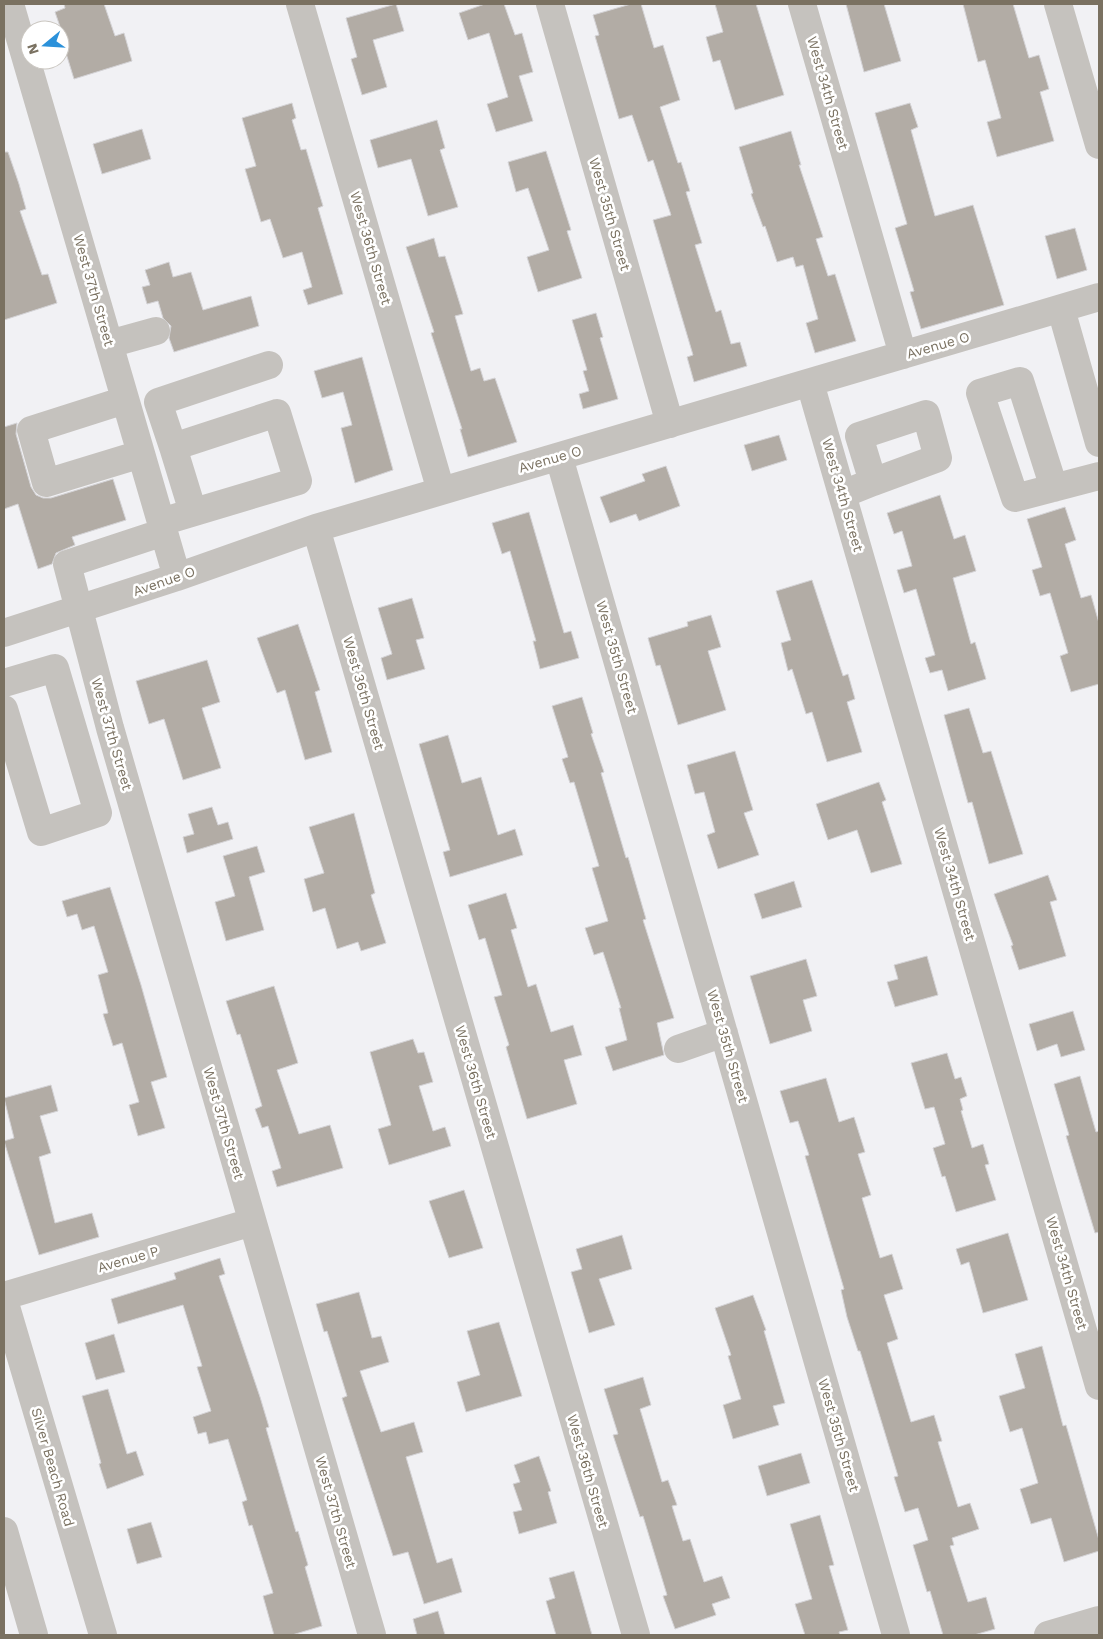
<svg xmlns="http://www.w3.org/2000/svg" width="1103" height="1639" font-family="'Work Sans',sans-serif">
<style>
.building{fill:#b2aca5;stroke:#d4d3d6}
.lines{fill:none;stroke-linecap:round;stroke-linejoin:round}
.minor{stroke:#c5c2be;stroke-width:28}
.labels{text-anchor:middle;stroke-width:5;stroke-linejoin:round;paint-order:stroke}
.street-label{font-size:14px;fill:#7a7161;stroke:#fff}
</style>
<rect width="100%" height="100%" fill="#f1f1f4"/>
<path class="building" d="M64 4H104L115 36 124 33 132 61 74 79 65 50H68L55 12 65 8Z
M396 4 404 31 373 40 387 87 362 95 351 59 357 57 346 18Z
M485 4H504L515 35 522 33 533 72 519 76 533 121 496 132 487 104 508 97 489 33 468 40 459 13Z
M631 4H641L654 48 663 45 680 100 660 107 678 163 681 162 690 191 686 192 702 243 695 245 716 312 721 310 731 344 740 342 747 366 694 382 687 357 693 355 653 220 671 215 653 160 648 162 632 115 619 119 595 36 599 35 593 15Z
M715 4H756L784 95 735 110 720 60 713 62 706 37 723 32Z
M846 4H884L901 61 864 72Z
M963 4H1013L1029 58 1039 55 1049 89 1040 92 1054 141 997 157 987 122 1001 118 985 60 978 62Z
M292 103 296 118 292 120 301 150 306 149 323 206 318 208 343 294 308 305 303 290 312 287 302 252 283 258 270 219 261 222 245 169 256 166 242 118Z
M910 103 918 127 911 130 935 216 973 205 1004 305 921 329 910 292 914 291 895 228 907 224 875 113Z
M437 120 445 148 440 150 458 207 428 216 411 159 378 168 370 140Z
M142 129 151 159 102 174 93 144Z
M791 131 801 165H799L823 237 816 239 828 276 835 274 856 341 815 353 806 323 818 319 803 265 796 267 793 257 777 262 765 226 763 227 751 194 753 193 739 147Z
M546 151 571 230 567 231 582 278 538 292 527 257 549 250 528 188 516 192 508 162Z
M4 152H8L19 184 26 209 20 211 42 275 48 274 57 303 4 320Z
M1075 228 1087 270 1057 279 1045 236Z
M434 238 439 257 445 256 463 314 455 316 471 371 480 368 484 381 495 378 517 442 468 457 460 429H462L431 333 434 332 406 247Z
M169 262 173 277 191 272 203 310 251 296 259 326 174 352 169 338 171 326 163 318 158 301 147 304 142 287 150 285 145 270Z
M596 313 603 337 600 338 618 399 583 409 579 394 589 391 583 371 587 370 572 320Z
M362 357 393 470 355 483 341 428 352 425 343 392 322 398 314 371Z
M17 423 16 434 31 487 36 495 43 498H51L113 479 126 520 72 537 75 545 56 553 52 564 38 569 18 504 4 509V427Z
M779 435 787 460 752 471 744 445Z
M666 466 680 506 639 521 636 514 610 523 600 497 645 481 642 474Z
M940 495 954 539 965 535 976 571 953 578 971 644 975 642 986 679 948 691 942 670 930 673 925 658 935 655 916 589 904 593 897 570 912 566 902 531 894 534 887 513Z
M1065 507 1076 540 1065 544 1081 598 1091 595 1099 623V684L1071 692 1060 656 1068 653 1050 593 1040 596 1032 570 1042 567 1027 519Z
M529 512 564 633 571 631 579 658 540 669 533 641H536L510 551 502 554 492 523Z
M812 580 843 676 848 674 855 699 847 702 862 752 827 762 812 712 806 714 792 669 788 671 781 643 791 640 776 591Z
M412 598 424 638 416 640 425 669 387 680 381 658 392 654 378 608Z
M711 615 721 647 708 651 726 710 678 725 660 665 656 666 648 638 688 626 687 622Z
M298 624 320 690 315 692 332 752 305 760 285 690 277 693 257 638Z
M207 660 220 702 202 708 221 768 183 780 164 719 149 724 136 681Z
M582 697 593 733 591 734 604 772 601 773 626 858 628 857 646 919 643 920 674 1018 657 1023 664 1055 613 1071 605 1047 627 1040 619 1008H621L603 952 594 955 585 928 608 921 592 868 599 866 574 782 570 783 562 759 568 757 552 706Z
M969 708 983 753 991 751 1023 854 989 864 972 802 968 803 944 715Z
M448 735 462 783 481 777 498 835 515 829 523 855 450 877 443 852 450 850 419 744Z
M735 751 753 810 744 813 759 855 718 869 707 835 715 832 704 792 695 794 687 765Z
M879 782 886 800 882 802 902 864 871 873 857 830 828 840 816 804Z
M212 807 218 825 228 822 233 839 187 853 183 837 194 834 188 814Z
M354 813 375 893 371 895 386 943 361 951 358 942 337 949 325 908 313 912 304 879 324 873 309 827Z
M257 846 265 872 249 877 264 930 226 941 215 902 235 896 223 856Z
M1048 875 1057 900 1050 902 1066 956 1019 970 1011 946 1013 945 994 894Z
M794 881 802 907 762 919 754 894Z
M110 887 141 985 167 1077 151 1082 165 1128 138 1136 129 1105 139 1102 122 1043 113 1046 103 1014 108 1013 98 975 108 972 94 926 82 930 77 914 67 917 62 901Z
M506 893 517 928 511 930 528 987 536 984 551 1032 573 1025 582 1055 564 1060 577 1104 527 1119 506 1047 509 1045 494 997 502 995 485 938 479 940 468 905Z
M927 956 938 995 895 1007 887 982 898 979 894 965Z
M806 959 817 996 803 1000 812 1031 770 1044 750 976Z
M274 986 298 1063 277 1070 299 1134 330 1125 343 1168 277 1187 272 1171 281 1168 268 1126 262 1128 255 1109 262 1106 240 1034 237 1035 226 1001Z
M1073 1011 1085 1050 1061 1057 1057 1044 1037 1051 1029 1024Z
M413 1039 418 1053 424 1052 433 1082 419 1086 433 1131 445 1127 451 1146 389 1165 378 1129 391 1125 370 1052Z
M947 1053 955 1079 961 1077 967 1096 960 1099 963 1110 961 1111 972 1148 983 1144 989 1164 985 1165 996 1200 956 1212 945 1176 942 1177 933 1148 945 1144 934 1107 925 1109 911 1063Z
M1080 1076 1096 1132 1099 1131V1232L1095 1233 1066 1136 1069 1135 1054 1084Z
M826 1078 839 1122 854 1117 865 1152 858 1154 871 1195 862 1198 880 1258 892 1254 903 1289 884 1295 898 1339 887 1343 911 1422 934 1415 942 1441 938 1442 958 1507 970 1503 979 1529 952 1538 954 1545 950 1546 968 1602 986 1597 995 1629 974 1635H943L930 1591 927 1592 913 1545 928 1540 918 1508 905 1512 894 1477 898 1476 860 1351H858L847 1317 841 1290 844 1289 805 1156 809 1155 798 1121 790 1123 780 1091Z
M51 1085 58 1111 40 1116 51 1153 39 1157 55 1223 92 1213 99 1237 39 1255 4 1141 14 1138 4 1098Z
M464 1190 483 1248 449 1258 429 1201Z
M1008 1233 1028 1300 983 1313 969 1262 961 1265 956 1249Z
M622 1235 632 1269 599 1279 615 1325 589 1333 571 1272 582 1269 576 1249Z
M220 1258 225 1274 219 1276 260 1397 269 1427 266 1428 296 1532 298 1531 308 1565 305 1567 322 1626 292 1635H274L263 1596 273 1593 252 1525 249 1526 242 1502 247 1500 228 1439 209 1444 206 1432 198 1434 193 1417 211 1411 197 1367 202 1366 183 1305 118 1324 111 1299 176 1279 174 1273Z
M359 1292 372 1338 381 1336 389 1362 360 1371 381 1432 414 1422 423 1452 406 1457 437 1563 452 1558 462 1592 424 1604 408 1552 393 1556 342 1398 347 1396 327 1331 324 1332 316 1304Z
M753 1295 766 1330 764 1331 785 1403 773 1406 779 1425 733 1439 723 1405 741 1399 728 1356 731 1355 715 1308Z
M499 1322 522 1396 466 1412 457 1382 480 1375 467 1331Z
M114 1334 125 1372 96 1380 85 1343Z
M1042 1346 1063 1426 1066 1425 1099 1540V1551L1064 1562 1051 1518 1031 1524 1020 1489 1038 1483 1022 1428 1010 1432 999 1396 1025 1388 1015 1354Z
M643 1377 651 1405 640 1409 662 1482 668 1480 677 1505 672 1506 683 1541 690 1539 704 1582 722 1576 730 1598 712 1604 716 1615 675 1629 663 1596 667 1595 643 1516 640 1517 613 1435 618 1434 604 1389Z
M108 1389 127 1454 136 1451 144 1475 107 1489 99 1464 101 1463 82 1396Z
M801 1453 810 1483 767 1496 758 1466Z
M539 1456 551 1491 548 1492 557 1523 519 1534 513 1512 522 1510 513 1484 520 1482 514 1465Z
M820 1515 834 1565 829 1566 848 1630 839 1632 840 1635H805L795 1604 812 1599 790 1524Z
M151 1522 162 1557 137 1564 127 1529Z
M574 1571 592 1635H556L546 1601 555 1598 549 1578Z
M438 1611 445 1635H417L413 1619Z"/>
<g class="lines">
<path class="minor" d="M10 4 177 577
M300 4 441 491
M550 4 670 424
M802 4 903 355
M1058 4 1099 145
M1061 309 1099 443
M109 344 156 331
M810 383 1099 1386
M125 400 31 430 46 483 141 454
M173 447 193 512
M559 457 896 1635
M1054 488 1020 381 980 393 1015 498 1099 476
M843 494 873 482 859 436 926 414 938 458 873 482
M161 522 298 481 277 413 173 447 158 402 269 365
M316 528 636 1635
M164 532 67 564 110 728 372 1635
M4 633 177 577 316 528 1099 297
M4 683 55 668 98 813 41 832 4 709
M678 1049 724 1033
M4 1296 252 1222
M4 1300 103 1635
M4 1531 34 1635
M1048 1635 1099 1620"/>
</g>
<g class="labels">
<g class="street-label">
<text transform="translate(828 93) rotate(74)" y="5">West 34th Street</text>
<text transform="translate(610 214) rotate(74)" y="5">West 35th Street</text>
<text transform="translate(371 248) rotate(74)" y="5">West 36th Street</text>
<text transform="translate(94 290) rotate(74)" y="5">West 37th Street</text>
<text transform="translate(938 345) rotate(-16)" y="5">Avenue O</text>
<text transform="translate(550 459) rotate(-16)" y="5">Avenue O</text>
<text transform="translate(843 495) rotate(74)" y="5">West 34th Street</text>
<text transform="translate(164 581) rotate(-19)" y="5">Avenue O</text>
<text transform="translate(617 657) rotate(74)" y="5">West 35th Street</text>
<text transform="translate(364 693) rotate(74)" y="5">West 36th Street</text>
<text transform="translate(112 734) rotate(74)" y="5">West 37th Street</text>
<text transform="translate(955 884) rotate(74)" y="5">West 34th Street</text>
<text transform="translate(728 1046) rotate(74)" y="5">West 35th Street</text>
<text transform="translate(476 1082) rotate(74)" y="5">West 36th Street</text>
<text transform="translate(224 1123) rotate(74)" y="5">West 37th Street</text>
<text transform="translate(128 1259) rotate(-16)" y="5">Avenue P</text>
<text transform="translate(1067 1273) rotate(74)" y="5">West 34th Street</text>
<text transform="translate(839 1435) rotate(74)" y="5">West 35th Street</text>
<text transform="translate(53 1467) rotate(74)" y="5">Silver Beach Road</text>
<text transform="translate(588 1471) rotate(74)" y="5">West 36th Street</text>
<text transform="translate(336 1512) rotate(74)" y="5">West 37th Street</text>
</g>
</g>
<rect width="1103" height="1639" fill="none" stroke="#7a7161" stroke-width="10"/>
<g transform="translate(45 45) rotate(252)"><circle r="24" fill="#ffffff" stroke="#cac6c0"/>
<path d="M0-4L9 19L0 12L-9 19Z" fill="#2b91da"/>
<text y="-8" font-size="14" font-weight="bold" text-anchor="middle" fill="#7a7161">N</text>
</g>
</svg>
